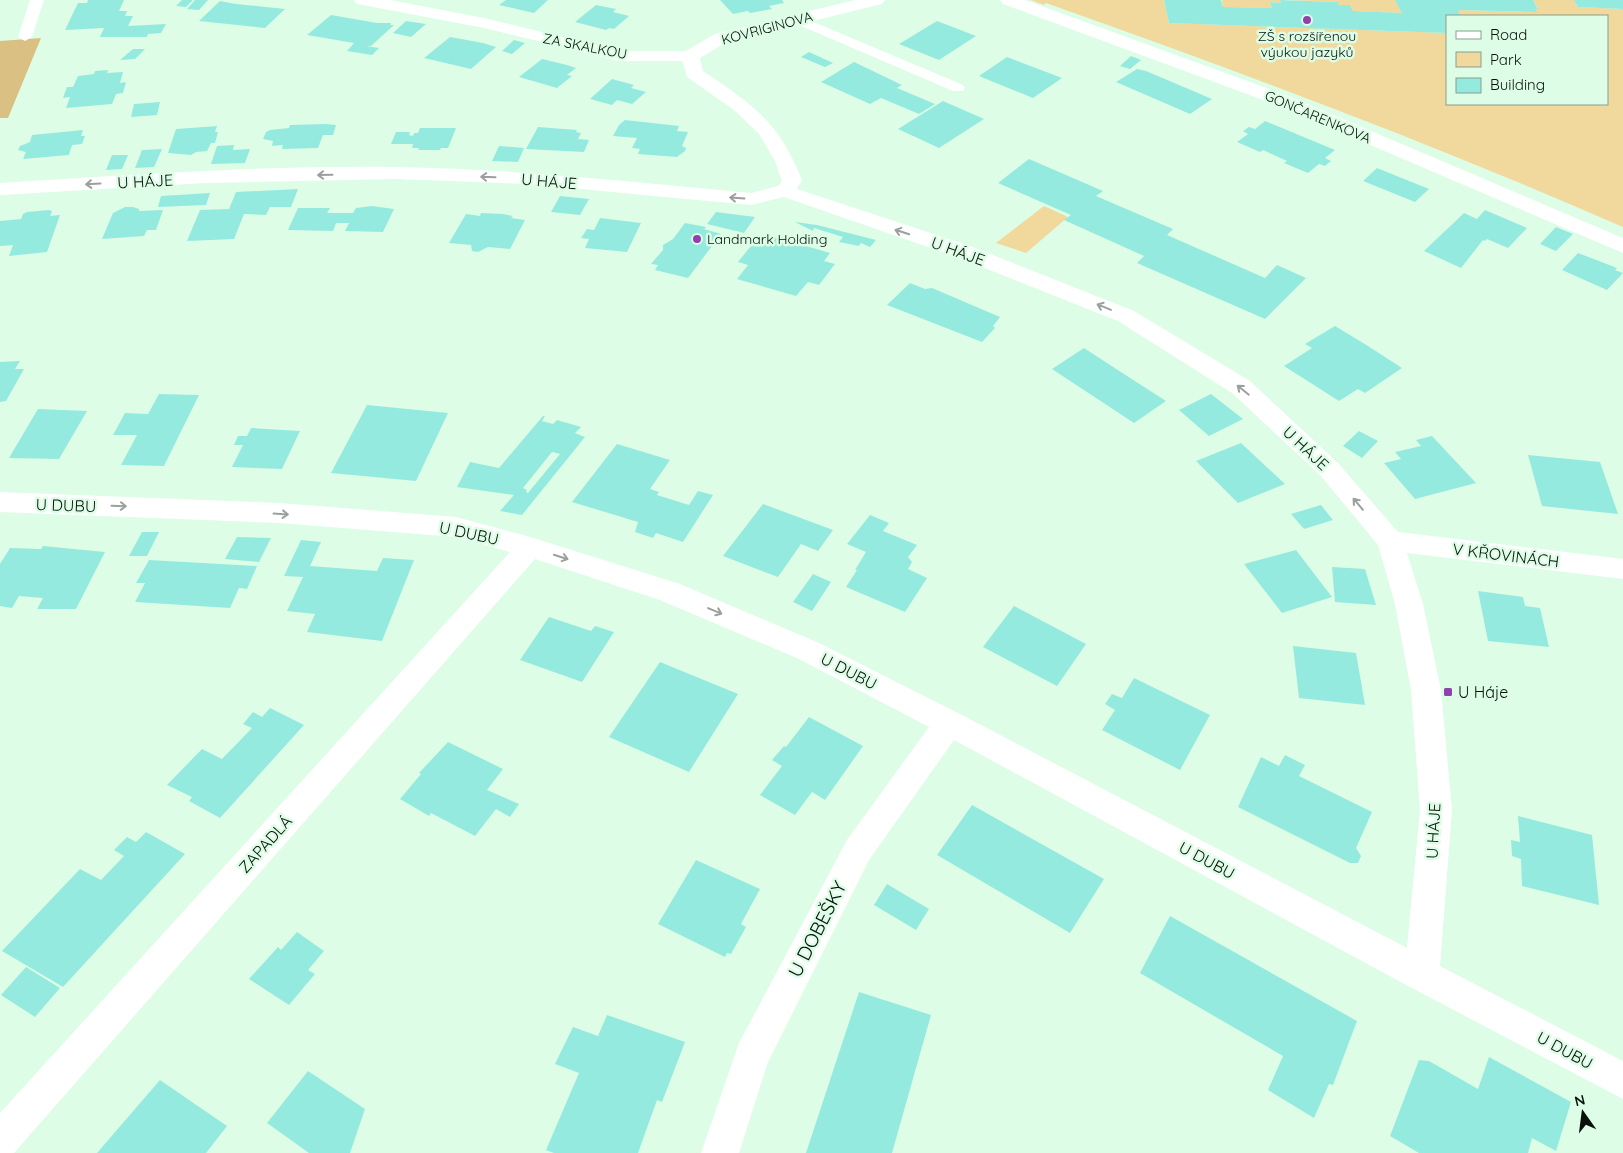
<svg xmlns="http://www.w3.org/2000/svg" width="1623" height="1153" font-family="Quicksand,sans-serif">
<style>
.green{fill:#f1d89c}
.forest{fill:#dac082}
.building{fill:#95eadf;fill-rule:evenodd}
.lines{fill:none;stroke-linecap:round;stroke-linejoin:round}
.service{fill:#fff;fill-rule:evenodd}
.minor{fill:#fff;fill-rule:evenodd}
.tertiary{fill:#fff;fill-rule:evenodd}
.oneway{stroke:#9ca09d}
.poi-dot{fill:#9040af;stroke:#defde6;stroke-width:2}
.labels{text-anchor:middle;stroke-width:5;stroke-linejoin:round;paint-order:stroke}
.far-street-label{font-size:14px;fill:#07120a;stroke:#defde6}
.far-poi-label{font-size:14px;fill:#07120a;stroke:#defde6}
.street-label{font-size:16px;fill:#07120a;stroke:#defde6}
.poi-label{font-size:16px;fill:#07120a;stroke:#defde6;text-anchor:start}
.near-street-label{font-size:19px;fill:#07120a;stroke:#defde6}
</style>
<rect width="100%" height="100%" fill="#defde6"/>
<path class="green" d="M1031 0H1164L1169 23 1447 33V104H1607V16H1461L1458 10 1536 12 1535 9 1538 8 1533 0H1574L1578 7 1623 9V227C1434 144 1241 72 1046 3L1044 5Z
M1222 0H1280L1281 3 1270 2 1272 8 1223 7Z
M1289 0H1396L1402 13 1353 11 1350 5H1339L1338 2Z
M1044 206 1068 217 1026 253 996 243Z"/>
<path class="forest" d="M41 38 8 118H0V41Z"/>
<path class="building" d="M88 0H124L119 11H127L125 16H133L128 26 166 24 161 33 148 34 147 37H100L104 28 65 30 78 3H87Z
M182 0H193L186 7 176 6Z
M195 0H208L199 10 187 9Z
M506 0H548L534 13 499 5Z
M720 0H782L784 3 769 6 772 9 750 13 748 11 733 14Z
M1164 0H1221L1223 7 1272 8 1270 2 1281 3 1280 0 1338 2 1339 5H1350L1353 11 1402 13 1395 0H1533L1538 9H1535L1537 12 1458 10 1461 16H1447V33L1169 23Z
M1574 0H1623V9L1578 7Z
M220 1 236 4 285 9 265 28 199 21Z
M596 5 616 9 613 12 629 16 614 29 609 28 606 30 575 22Z
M331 15 377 23H391L390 25H394L371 46H366L379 48 372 55 347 51 354 43 307 35Z
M406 21 426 24 411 37 393 33Z
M937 21 976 36 939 60 899 44Z
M450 37 483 43 496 47 471 69 424 58Z
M514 40 525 43 512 54 502 51Z
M133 49H145L135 59 120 60Z
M809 52 833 63 825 67 801 57Z
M1131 56 1141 60 1130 69 1120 66Z
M1007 57 1062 78 1033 98 979 76Z
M542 59 567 65 576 68 567 75 572 76 557 88 519 77Z
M854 62 902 85 897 88 935 104 919 114 881 98 870 104 821 82Z
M1137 69 1146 71 1212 99 1190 114 1116 82Z
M108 70 107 73 123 72 120 83 126 82 123 93 116 94 112 104 66 108 70 97 63 98 67 87H73L78 76 94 74 95 71Z
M612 79 634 85 631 88 646 92 632 104 617 100 612 105 590 99Z
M943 101 984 119 939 148 898 129Z
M160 102 157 115 131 117 134 104Z
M625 120 679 126 677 131 688 132 682 146 686 148 685 151 677 157 638 154 640 149 632 148 637 138 613 136 619 125Z
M1265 121 1335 150 1325 158 1331 161 1325 166 1319 164 1308 173 1284 163 1287 161 1263 150 1260 152 1237 142 1248 134 1243 131 1249 127 1255 129Z
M326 124 336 125 333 135H323L318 148 282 149 283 145 272 146 273 141 263 139 266 132 270 130 289 128 290 125Z
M217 126 215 132H218L215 143H211L207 151 196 152 191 155 168 153 176 129Z
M538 127 577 130 576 132 581 133 578 139 589 140 584 152 526 149Z
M420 128H456L448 148H441L440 150H418L419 148H412L413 144H391L396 132H410L409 135 413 136 414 133H418Z
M83 130 81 136H85L82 144 72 145 69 155 23 159 26 152 18 150 20 146 30 142 32 135Z
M234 145 233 150 250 149 245 163 211 164 217 146Z
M499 146 512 147 524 148 518 162 492 161Z
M162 149 154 167 135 168 142 150Z
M112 155H128L122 169 106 170Z
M1029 159 1103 191 1096 196 1173 229 1167 235 1265 278 1277 265 1306 278 1265 319 1137 263 1144 256 1064 220 1071 215 998 183Z
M1377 168 1429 189 1415 202 1363 181Z
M298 189 291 207H270L266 215 244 214 234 239 187 241 200 210 229 209 236 192Z
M210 193 206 205 158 207 161 196Z
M560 196 589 199 580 215 551 212Z
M372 206 394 209 383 232 345 231 349 223H336L333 231 288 230 298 208H330L327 213H353L356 208Z
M125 207H133L139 209V211L163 210 156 230H147L144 236 102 239 113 213Z
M49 210 52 211 50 216 60 215 47 252 9 256 13 245 0 246V221L21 219 23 214 27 212Z
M1485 210 1527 228 1508 248 1487 239 1485 241 1483 240 1461 268 1424 251 1464 213 1477 219Z
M716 212 755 217 744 233 707 224Z
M481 213 503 214 513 216 511 218 525 220 510 249 488 247 478 252 472 251 471 245 449 243 466 214 480 216Z
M600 218 641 223 627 252 585 248 589 239 581 238 587 229 594 230Z
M795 222 817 225 876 240 870 247 861 243 859 246 839 242 843 237 814 228 813 231Z
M685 223 706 227 704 229 721 234 688 278 655 270 658 265 651 264 663 250V245L673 239Z
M1556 227 1573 234 1556 251 1540 244Z
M772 236 830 253 824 261 835 264 819 285 808 282 796 296 737 279 748 265 738 262 755 241 766 244Z
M1578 253 1617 268 1615 270 1623 273 1607 290 1562 270Z
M910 283 925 289 932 288 1000 317 993 326 995 328 982 342 887 305Z
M1335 326 1368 346 1402 368 1365 393 1358 389 1339 401 1284 366 1312 348 1305 344Z
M1084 348 1124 374 1166 401 1134 423 1052 369Z
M20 361 15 369H24L6 401 0 402V362Z
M159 394 199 395 164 466 121 465 137 435H113L125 413 148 414Z
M1211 394 1243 419 1209 436 1179 410Z
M367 405 448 413 416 481 331 473Z
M38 409 87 411 59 459 9 458Z
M543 416H545L542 421 553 424 557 420 581 427 575 433 585 437 522 515 500 511 514 495 457 487 470 462 499 468ZM552 452 560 454 528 493 526 492 527 490 523 488Z
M251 428 300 431 282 469 232 467 243 445H234L238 436H247Z
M1359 431 1378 441 1362 458 1343 446Z
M1432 436 1476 483 1415 499 1384 463 1401 459 1395 452 1421 446 1416 440Z
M1241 443 1285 484 1238 503 1196 461Z
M617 444 670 460 650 489 659 492 657 495 689 505 698 491 713 495 683 542 656 533 653 538 635 532 638 522 572 502Z
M1528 455 1600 462 1618 514 1542 506Z
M763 504 833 530 818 551 801 544 778 577 723 556Z
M1321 505 1333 520 1304 529 1291 514Z
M870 515 889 523 883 531 917 545 908 557 912 562 908 569 927 578 905 612 846 587 857 570H855L866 552 847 544Z
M142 532H159L147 556H129Z
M237 537 271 538 259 562 225 559Z
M301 540 321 542 310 566 377 571 383 558 414 560 382 641 307 632 315 614 287 611 303 577 284 576Z
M43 546 105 552 76 609H37L43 598 19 596 12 608 0 606V564L10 548 41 549Z
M1296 550 1332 597 1282 613 1244 564Z
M149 560 257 566 247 589 239 588 230 608 135 602 145 583H136Z
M1332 567 1365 569 1376 605 1335 602Z
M813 574 831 582 812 611 793 602Z
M1478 591 1523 597 1525 606 1540 608 1549 647 1488 641Z
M1014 606 1086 644 1057 686 983 647Z
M549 617 591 631 595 626 614 632 582 682 520 660Z
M1293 646 1356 653 1365 705 1299 698Z
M660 662 738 694 689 772 609 737Z
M1134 678 1210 715 1180 770 1102 730 1115 710 1105 704 1112 694 1122 698Z
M270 708 304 725 220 818 189 801 192 797 167 785 202 749 222 759 252 728 243 724 253 712 262 717Z
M809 717 863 746 825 800 812 792 795 815 760 795 782 766 772 760 784 746 786 747Z
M448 742 503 769 487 790 519 804 510 817 496 809 475 836 431 813 429 816 400 799 421 774 419 773Z
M1285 755 1305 765 1299 776 1372 812 1356 848 1361 856 1358 863H1350L1238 807 1261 757 1279 766Z
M972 805 1104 879 1070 933 937 855Z
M1518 816 1592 835 1599 905 1522 886 1521 859 1512 856 1511 840 1520 842Z
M146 832 185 854 63 987 2 951 80 869 101 880 124 856 114 850 127 837 136 842Z
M696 860 760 889 741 924 746 927 731 954 727 953 725 957 658 924Z
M887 884 929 909 916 930 874 905Z
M1170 916 1357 1021 1333 1085 1329 1084 1314 1118 1268 1090 1283 1056 1140 973Z
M297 932 324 951 308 970 315 974 289 1005 249 979 278 947 281 950Z
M26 967 60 988 35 1017 1 995Z
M859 992 931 1015 892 1153H806Z
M607 1015 685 1042 662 1102 657 1100 638 1153H554L546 1150 579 1073 555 1064 573 1027 598 1036Z
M1489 1057 1571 1102 1556 1151 1532 1138 1528 1153H1419L1390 1136 1419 1060 1429 1061 1478 1089Z
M308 1071 365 1109 350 1153H309L267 1123Z
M160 1080 227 1126 206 1153H97Z"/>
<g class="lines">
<path class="service" d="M30 0H44L32 37 25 41 18 37Z
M797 15 963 85 965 88 963 91H953L792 22 790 19Z"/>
<path class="minor" d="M354 0H390L484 18 619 51H690L696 52 699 56 696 60 690 61H619L484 28 363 5 357 4Z
M1000 0H1025L1291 97 1623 238V253L1277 105 1003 4Z
M785 185 970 246 1134 311 1250 381 1338 463 1398 532 1623 559V579L1407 553 1423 604 1441 690 1452 810 1440 966 1623 1061V1099L1410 987 954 740 869 860 768 1062 739 1153H701L739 1043 847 840 929 727 799 659 660 600 535 559 14 1153H0V1113L510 552 456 537 280 523 0 512V492L280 503 456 517 530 537 680 584 819 643 960 714 1407 948 1420 810 1411 690 1395 604 1378 545 1320 475 1232 393 1118 321 954 256 778 195 775 191 778 187Z"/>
<path class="tertiary" d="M855 0H885L882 4 727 42 700 58 703 71C752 104 781 123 802 181L792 195 751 205 527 184 396 179 206 183 0 195V183C132 175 264 165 397 167 515 169 633 182 751 193L778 186 782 181 775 161 759 134 734 110 687 77 681 56 684 52 715 34Z"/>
</g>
<defs><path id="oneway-shaft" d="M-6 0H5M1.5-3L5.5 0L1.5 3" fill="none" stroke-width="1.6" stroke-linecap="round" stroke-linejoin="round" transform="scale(1.25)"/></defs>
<g class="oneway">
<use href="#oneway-shaft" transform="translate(325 175) rotate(179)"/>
<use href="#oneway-shaft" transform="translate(488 177) rotate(-178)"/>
<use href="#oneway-shaft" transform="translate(93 184) rotate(177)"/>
<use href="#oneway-shaft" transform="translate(737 198) rotate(-176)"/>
<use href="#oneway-shaft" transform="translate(902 232) rotate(-162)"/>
<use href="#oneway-shaft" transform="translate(1104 307) rotate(-158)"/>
<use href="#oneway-shaft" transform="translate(1243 390) rotate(-141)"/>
<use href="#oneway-shaft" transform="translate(1358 504) rotate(-130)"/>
<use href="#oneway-shaft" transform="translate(119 506) rotate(2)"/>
<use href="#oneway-shaft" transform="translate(281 514) rotate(4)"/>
<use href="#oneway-shaft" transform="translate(561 557) rotate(18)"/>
<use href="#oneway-shaft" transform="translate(715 611) rotate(23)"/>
</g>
<g class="poi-dot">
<circle cx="1307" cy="20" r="5"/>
<circle cx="697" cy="239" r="5"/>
<rect x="1443" y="687" width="10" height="10" rx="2.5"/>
</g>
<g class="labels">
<g class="far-street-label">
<text transform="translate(767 28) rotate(-15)" y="5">KOVRIGINOVA</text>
<text transform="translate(585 46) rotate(11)" y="5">ZA SKALKOU</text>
<text transform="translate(1318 117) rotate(23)" y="5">GONČARENKOVA</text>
</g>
<g class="far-poi-label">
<text x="1307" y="41">ZŠ s rozšířenou<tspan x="1307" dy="16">výukou jazyků</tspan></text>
<text x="707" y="244" text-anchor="start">Landmark Holding</text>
</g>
<g class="street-label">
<text transform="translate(145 181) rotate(-3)" y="6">U HÁJE</text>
<text transform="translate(549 181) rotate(5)" y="6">U HÁJE</text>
<text transform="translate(958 251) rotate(20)" y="6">U HÁJE</text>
<text transform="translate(1306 448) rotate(43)" y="6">U HÁJE</text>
<text transform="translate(66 505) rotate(2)" y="6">U DUBU</text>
<text transform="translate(469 533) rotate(12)" y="6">U DUBU</text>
<text transform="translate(1506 555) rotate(7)" y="6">V KŘOVINÁCH</text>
<text transform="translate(849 671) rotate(27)" y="6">U DUBU</text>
<text transform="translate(1433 831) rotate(-87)" y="6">U HÁJE</text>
<text transform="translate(265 844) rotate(-48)" y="6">ZAPADLÁ</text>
<text transform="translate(1207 860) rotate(28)" y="6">U DUBU</text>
<text transform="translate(1565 1050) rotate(28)" y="6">U DUBU</text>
</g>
<g class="poi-label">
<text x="1458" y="698">U Háje</text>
</g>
<g class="near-street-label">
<text transform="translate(817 929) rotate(-63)" y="7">U DOBEŠKY</text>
</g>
</g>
<rect x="1446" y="15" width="162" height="90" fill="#defde6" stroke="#889f8e"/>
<rect x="1456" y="31" width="25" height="8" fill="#ffffff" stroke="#889f8e"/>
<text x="1490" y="40" font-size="15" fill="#07120a">Road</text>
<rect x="1456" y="52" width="25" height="15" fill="#f1d89c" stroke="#889f8e"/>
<text x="1490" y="65" font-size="15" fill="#07120a">Park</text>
<rect x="1456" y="78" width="25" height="15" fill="#95eadf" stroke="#889f8e"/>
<text x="1490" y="90" font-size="15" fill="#07120a">Building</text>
<g transform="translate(1583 1113) rotate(346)" stroke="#defde6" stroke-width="4" paint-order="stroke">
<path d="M0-4L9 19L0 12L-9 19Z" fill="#07120a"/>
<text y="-8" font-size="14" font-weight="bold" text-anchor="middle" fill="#07120a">N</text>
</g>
</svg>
